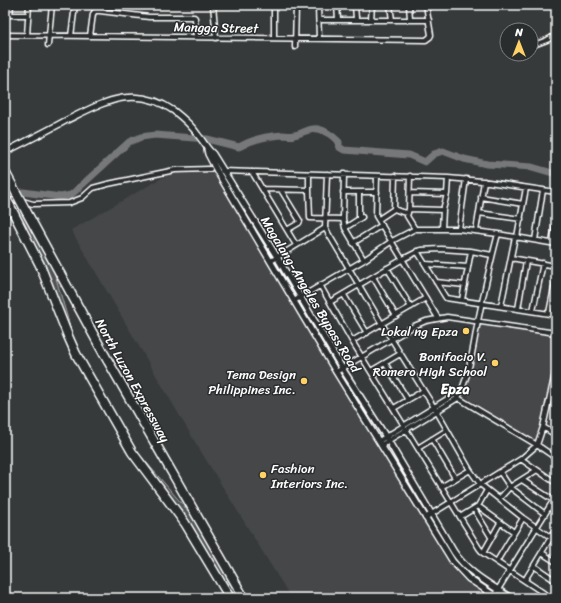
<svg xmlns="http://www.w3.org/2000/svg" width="561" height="603" font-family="Sriracha,sans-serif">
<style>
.built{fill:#444748}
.green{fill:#505354;stroke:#a8a9aa}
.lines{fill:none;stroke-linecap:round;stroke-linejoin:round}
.stream{stroke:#adaeaf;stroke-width:1}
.river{stroke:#767879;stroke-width:7}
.minor-casing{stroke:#fff;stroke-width:7}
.tertiary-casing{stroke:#fff;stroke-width:8}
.motorway-casing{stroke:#fff;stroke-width:11}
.minor{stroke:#2a2d2e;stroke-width:4}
.tertiary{stroke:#2a2d2e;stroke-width:5}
.motorway{stroke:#2a2d2e;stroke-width:8}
.motorway-bridge-casing{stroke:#fff;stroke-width:11;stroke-linecap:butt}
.motorway-bridge{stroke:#2a2d2e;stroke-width:8}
.poi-dot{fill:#ffd166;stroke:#2a2d2e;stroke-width:1.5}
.labels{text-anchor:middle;stroke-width:3;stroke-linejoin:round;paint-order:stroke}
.street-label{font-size:13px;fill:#fff;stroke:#2a2d2e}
.poi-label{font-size:13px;fill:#fff;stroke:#2a2d2e;text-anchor:end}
.neighbourhood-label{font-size:14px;font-weight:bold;fill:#fff;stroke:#2a2d2e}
</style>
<rect width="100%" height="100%" fill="#373a3b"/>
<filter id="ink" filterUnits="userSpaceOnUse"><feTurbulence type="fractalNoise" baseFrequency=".025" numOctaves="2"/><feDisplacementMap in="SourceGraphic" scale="8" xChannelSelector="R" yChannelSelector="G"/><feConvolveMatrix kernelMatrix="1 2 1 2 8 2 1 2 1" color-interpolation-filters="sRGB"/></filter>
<g filter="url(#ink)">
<path class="built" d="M212 170 445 557 454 570 461 577 490 598H291L195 442 71 230 174 171Z
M480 323 556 334V359L538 442H535L469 399 466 389Z"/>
<path class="green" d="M21 207 48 258 55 275 72 333 69 334 15 210Z
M140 455 189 512 242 598H232L138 457Z"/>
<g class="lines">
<path class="stream" d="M5 192H12
M20 192H23"/>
<path class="river" d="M23 192 61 197 71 195 129 142 141 137 155 135 207 139 239 147C251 140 268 136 282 135 286 135 290 136 294 135 302 134 310 127 318 129 327 131 333 136 339 142V147L344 150 409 155 425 162 434 154 443 151 464 159 487 164 532 167 556 174"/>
<g class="minor-casing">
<path id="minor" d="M213 5 216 38
M274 5V38
M318 5 319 39
M337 5 338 19
M355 5 356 19
M390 5 392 20
M409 5 410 19
M5 15H28
M10 15 11 5
M319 20H429
M371 20 372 5
M5 35 426 40 430 37 431 35 426 5
M27 35 29 5
M71 36 75 5
M90 36 93 14 95 11H100L149 17H194L195 18 196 37
M48 45 52 5
M531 46 547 40 556 35
M295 47 296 5
M222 171 448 178 482 181 556 192
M252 172 296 245
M327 174 325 228 382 324 437 412 470 470 480 484 523 518 556 541
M344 174 343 219 345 228 364 260
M377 176 376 216 438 318
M410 176 409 209 407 216 415 229
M263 189 309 190V174
M281 190 300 221 299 223 287 230
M309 190 310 218 343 219
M343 192H377
M410 193 447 194 448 178
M481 197 523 204
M7 200 23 201 33 204 69 203 82 198 93 188 108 184 175 170 210 169
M394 209 402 212 408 213
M409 209 443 210 442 229
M443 210 447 194
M479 213 521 219
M359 219V192
M379 219 394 209 395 176
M345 228 362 217
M459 229 466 179
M476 231 484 181
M517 237 526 188
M535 240 543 190
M353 243 382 225
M552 243 556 220
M417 251 446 298 556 315
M511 258 556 266
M271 261 325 228
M426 264 468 267
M387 268 411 307
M373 277 396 316
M436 282 465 285
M320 285 352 341 479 548 483 553 551 598
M344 295 367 333
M462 300 471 251
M294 301 364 260 392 241 415 229H459L498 234 556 244
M330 302 403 259 421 250 441 249 471 251 492 255
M501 306 515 237
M518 309 526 261
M533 311 543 263
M549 313 556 278
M352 341 426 298
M385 363 408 400
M371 371 400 354
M336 372 414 326 426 321 447 317 556 333
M455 394 458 398 537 445 556 458
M394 408 423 391
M543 427 556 435
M432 439 455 478
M379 441 457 393
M381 445 458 398C470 374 473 347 478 321 484 292 490 263 498 234
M418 448 447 430
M521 459 556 483
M500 472 510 487 545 514
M522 480 553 500
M441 487 470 470
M499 499 510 487 537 470
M478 506 514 532
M474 509 491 537
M460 517 478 506 487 490
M425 518 521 459 537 445 543 427 556 369
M483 553 500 523
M542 553 556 562
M497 561 523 518
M534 566 556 581
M525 580 556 529
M494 596 556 496"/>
</g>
<g class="tertiary-casing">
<path id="tertiary" d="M207 149 208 154 218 173 336 372 453 562 469 579 498 598
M5 152C25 142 45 132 65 121 102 103 135 83 174 111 183 118 192 126 198 135 204 142 206 148 213 154L277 257 342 368 386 437 454 552C468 573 490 584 511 598"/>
</g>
<g class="motorway-casing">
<path id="motorway" d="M10 206 40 265 68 336 76 354 132 452 185 523 230 598
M26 211 104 354 244 598"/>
</g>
<use href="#minor" class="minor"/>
<use href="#tertiary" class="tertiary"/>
<use href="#motorway" class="motorway"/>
<g class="motorway-bridge-casing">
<path id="motorway-bridge" d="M5 172 26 211
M5 197 10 206"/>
</g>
<use href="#motorway-bridge" class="motorway-bridge"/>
</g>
</g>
<g class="poi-dot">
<circle cx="466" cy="331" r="4"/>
<circle cx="495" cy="363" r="4"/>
<circle cx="304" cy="381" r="4"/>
<circle cx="263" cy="475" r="4"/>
</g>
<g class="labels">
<g class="street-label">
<text transform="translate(216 27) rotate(1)" y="5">Mangga Street</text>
<text transform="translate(311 294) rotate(59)" y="5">Magalang-Angeles Bypass Road</text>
<text transform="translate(133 380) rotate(61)" y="5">North Luzon Expressway</text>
</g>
<g class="poi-label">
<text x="458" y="336">Lokal ng Epza</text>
<text x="487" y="361">Bonifacio V.<tspan x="487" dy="15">Romero High School</tspan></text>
<text x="296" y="379">Tema Design<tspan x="296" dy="15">Philippines Inc.</tspan></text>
<text x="271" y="473" text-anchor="start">Fashion<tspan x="271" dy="15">Interiors Inc.</tspan></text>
</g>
<g class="neighbourhood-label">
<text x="455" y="394">Epza</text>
</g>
</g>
<rect width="561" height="603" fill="none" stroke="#2a2d2e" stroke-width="20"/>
<rect x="10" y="10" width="541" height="583" fill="none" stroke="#fff" stroke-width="1.5" filter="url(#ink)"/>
<g transform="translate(519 42)"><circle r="19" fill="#2a2d2e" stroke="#7f8182"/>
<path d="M0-3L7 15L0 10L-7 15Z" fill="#ffd166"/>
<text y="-6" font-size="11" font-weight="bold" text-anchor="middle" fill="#ffffff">N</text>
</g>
</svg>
